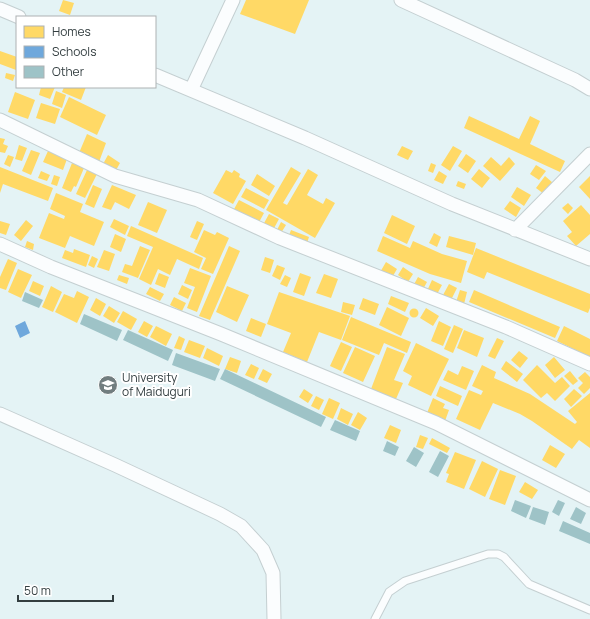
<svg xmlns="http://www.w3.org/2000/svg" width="590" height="619" font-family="Manrope,sans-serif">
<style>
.homes{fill:#ffd966}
.schools{fill:#6fa8dc}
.building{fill:#9ec3c7}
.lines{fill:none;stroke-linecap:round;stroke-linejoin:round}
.lane-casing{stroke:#c4cfd1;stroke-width:9}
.street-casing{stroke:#c4cfd1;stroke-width:15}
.lane{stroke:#fbfdfe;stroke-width:7}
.street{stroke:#fbfdfe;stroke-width:13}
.labels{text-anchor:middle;stroke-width:4;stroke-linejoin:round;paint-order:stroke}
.poi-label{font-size:12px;fill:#333e40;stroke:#fff;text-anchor:start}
</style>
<rect width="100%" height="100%" fill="#e4f3f5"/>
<path class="homes" d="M63 0 74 3 70 15 59 11Z
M246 0H309L295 34 240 14Z
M0 51 17 57 16 70 0 64Z
M6 73 15 75 13 81 5 78Z
M41 87H55L50 99 39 95Z
M64 87H86L81 100 62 92Z
M56 91 66 95 62 108 52 104Z
M15 92 35 100 28 119 8 112Z
M69 97 106 115 97 135 60 117Z
M41 103 60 109 55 124 36 118Z
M469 116 519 139 530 116 540 121 530 144 565 161 560 172 464 128Z
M87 134 106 143 99 162 79 153Z
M0 138 5 139 3 144 8 146 5 153 0 152Z
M19 145 27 148 22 161 15 159Z
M402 146 413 151 408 160 397 155Z
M453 146 462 151 450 171 441 165Z
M31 150 40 153 31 175 22 171Z
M48 151 67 159 63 170 43 162Z
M466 154 476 161 468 173 458 166Z
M8 155 14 157 10 167 4 164Z
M108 155 120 163 115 172 103 164Z
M491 157 501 166 509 157 515 164 500 181 483 166Z
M72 163 84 168 76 187 74 186 71 192 62 188Z
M431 163 436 165 433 173 428 171Z
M536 165 546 171 539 180 530 174Z
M0 167 53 188 48 201 3 184 0 193Z
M291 167 301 173 283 203 287 205 308 169 318 175 307 195 323 204 326 198 335 203 315 238 266 210Z
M479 169 490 178 482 188 471 179Z
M87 170 97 174 85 198 76 194Z
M226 170 232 173 234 170 240 174 239 177 246 181 233 204 213 193Z
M41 171 50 175 47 181 38 178Z
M439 171 447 176 443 184 434 180Z
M257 174 275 186 269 196 251 185Z
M54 175 60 177 57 186 51 184Z
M545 176 553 183 544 194 536 188Z
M590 176V199L579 187Z
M458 181 466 184 464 189 456 186Z
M93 185 102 189 94 208 85 204Z
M112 185 136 195 129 209 115 202 111 210 102 207Z
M517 187 531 195 524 206 511 197Z
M246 188 269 200 264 209 241 197Z
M56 193 83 204 80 212 104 222 94 246 70 236 65 248 39 238 49 213 64 219 65 216 50 209Z
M239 200 264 213 257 226 233 211Z
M510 201 521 208 516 217 504 209Z
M148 202 167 210 157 233 138 225Z
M568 203 573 208 568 214 562 208Z
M581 205 590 215V234L576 246 567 236 572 232 563 221Z
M269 214 279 219 273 230 263 225Z
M392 215 415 226 407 244 384 233Z
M114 219 129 226 125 235 110 227Z
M26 220 33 226 21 241 14 235Z
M0 221 10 224 6 235 0 233Z
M197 221 204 224 197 240 190 237Z
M281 222 286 225 281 233 277 230Z
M131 226 203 258 199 269 177 259 170 275 158 269 151 285 139 279 153 247 127 236Z
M204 230 215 235 217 232 229 238 213 274 201 269 206 258 194 252Z
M291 230 309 237 306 246 288 238Z
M434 233 441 237 437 247 429 243Z
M115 234 126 239 121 252 110 247Z
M383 236 410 248 413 241 442 254 467 261 461 283 430 274 377 251Z
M449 236 476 243 473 255 446 247Z
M27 241 34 244 33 250 25 247Z
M140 246 150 250 138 278 122 272 125 264 132 266Z
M229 246 240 251 210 320 199 316Z
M476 248 590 294V308L588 313 487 272 484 279 467 272Z
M74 249 90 255 86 267 62 258 65 250 73 253Z
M104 250 115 254 109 271 97 267Z
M92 256 98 259 94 268 88 265Z
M265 257 274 260 270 273 261 270Z
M8 259 17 263 6 290 0 288V277Z
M386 262 397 269 390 281 379 274Z
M277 265 285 268 280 280 272 276Z
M403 267 413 274 408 282 398 275Z
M190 268 211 276 197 312 187 308 195 287 184 283Z
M18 269 32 275 21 298 8 292Z
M159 273 169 277 165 288 155 284Z
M300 273 311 277 304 296 293 292Z
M324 274 338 279 331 298 316 293Z
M119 275 129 278 127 284 117 280Z
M285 275 291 278 287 287 280 284Z
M418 277 427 282 421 293 412 288Z
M432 280 442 285 436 296 427 291Z
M33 281 44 286 40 296 29 291Z
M449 284 457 288 451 300 443 295Z
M182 285 192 290 188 299 178 294Z
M51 286 62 292 53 312 42 307Z
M227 286 249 295 237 322 216 312Z
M150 287 164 294 160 301 146 294Z
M460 290 467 292 464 304 456 302Z
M474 290 560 327 555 338 469 302Z
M77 291 89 297 77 323 55 312 64 294 74 298Z
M279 292 350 316 341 340 319 332 307 362 283 352 291 333 267 324Z
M391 296 409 303 405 312 388 304Z
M174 297 186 303 182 311 170 305Z
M96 298 106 304 100 316 90 310Z
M363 298 379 304 375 315 359 309Z
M343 302 355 305 352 315 341 312Z
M109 306 120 313 114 323 103 316Z
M387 307 409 318 401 336 379 325Z
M426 308 439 316 433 326 420 318Z
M409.5 313a4.5 4.5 0 1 1 9 0a4.5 4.5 0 1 1-9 0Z
M123 311 137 319 131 330 117 322Z
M351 317 411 342 407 353 384 343 379 355 342 340Z
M251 318 266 324 261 337 246 331Z
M144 321 153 326 147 337 138 332Z
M439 321 451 327 443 346 431 341Z
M454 325 463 329 453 353 444 349Z
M156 326 172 334 166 346 150 337Z
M564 326 590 339V357L557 341Z
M464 330 484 338 477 357 457 348Z
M179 336 185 339 181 350 174 348Z
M497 338 504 341 495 359 488 356Z
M189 340 205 346 200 358 184 352Z
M341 342 352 347 341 371 330 366Z
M416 343 449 359 431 396 408 385 412 376 403 371Z
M355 347 375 356 363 382 343 373Z
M387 347 405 354 394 380 403 383 396 399 371 389Z
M207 348 223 356 219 366 203 358Z
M519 351 528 358 520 368 511 360Z
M230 357 241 361 237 373 225 369Z
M554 357 565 370 555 378 545 365Z
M506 361 523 374 517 382 501 369Z
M251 364 259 368 254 379 245 375Z
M482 365 496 372 494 378 530 394 575 424 577 422 568 411 590 393V448L579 440 572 449 532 421 520 414 493 403 480 430 456 419 469 390 481 395 483 391 472 386Z
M537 365 555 383 562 377 570 386 555 401 547 393 541 398 523 380Z
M462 366 474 371 466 390 443 380 448 370 458 375Z
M263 369 272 374 267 383 258 379Z
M570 371 578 381 573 385 564 376Z
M585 372 590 377V388L584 394 578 388 583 383 578 378Z
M440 386 462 396 458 406 436 396Z
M304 389 313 395 308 403 299 397Z
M574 389 582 396 571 407 564 399Z
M316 396 324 400 319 410 311 406Z
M329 398 340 403 333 419 322 414Z
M433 398 445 404 443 408 449 410 445 421 427 413Z
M341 408 353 414 348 425 337 419Z
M358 412 367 418 360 430 351 425Z
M390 425 401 430 396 443 384 438Z
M420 435 428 438 423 449 416 447Z
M432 438 450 448 447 453 429 444Z
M550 445 565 454 556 468 542 460Z
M455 452 476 460 464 489 446 482 449 474 446 473Z
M482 461 498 469 485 497 469 489Z
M500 470 516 476 505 505 489 499Z
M525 482 538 490 532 499 519 492Z"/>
<path class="schools" d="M25 321 30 333 20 338 15 326Z"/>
<path class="building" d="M25 292 43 300 39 308 22 301Z
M84 314 122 330 117 341 80 324Z
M128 330 173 350 168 361 123 340Z
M176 353 220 369 215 381 172 365Z
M225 369 326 417 321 427 220 379Z
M335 420 360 431 356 441 330 430Z
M387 441 399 447 395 456 383 451Z
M414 447 424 453 416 467 406 461Z
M440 451 449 456 438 477 429 472Z
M515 500 531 506 526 518 511 511Z
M558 500 565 503 559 516 552 512Z
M533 507 549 512 545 525 529 519Z
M576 507 586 513 581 524 570 519Z
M563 521 590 533V544L559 531Z"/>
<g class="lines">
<g class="lane-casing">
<path id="lane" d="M375 619 389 592 405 581 488 554H498L504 557 529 584 590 610"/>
</g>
<g class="street-casing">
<path id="street" d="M401 0 575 80 590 89
M0 9 19 17
M155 75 305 138 452 204 590 259
M191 90 233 0
M0 120 115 176 198 200 280 238 506 327 590 364
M515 230 590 154
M0 244 51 267 221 334 436 423 590 500
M0 414 115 465 220 514 241 526 263 550 273 573 274 619"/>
</g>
<use href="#lane" class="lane"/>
<use href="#street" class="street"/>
</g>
<defs>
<g id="university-disc" transform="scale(1)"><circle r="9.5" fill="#717d7f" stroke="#fff"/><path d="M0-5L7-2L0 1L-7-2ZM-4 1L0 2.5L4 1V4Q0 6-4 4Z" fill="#fff"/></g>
</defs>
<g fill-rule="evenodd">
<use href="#university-disc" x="108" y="385"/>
</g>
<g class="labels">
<g class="poi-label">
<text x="122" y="382">University<tspan x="122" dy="14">of Maiduguri</tspan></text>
</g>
</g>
<rect x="16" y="16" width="140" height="72" fill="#ffffff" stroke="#adb2b3"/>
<rect x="24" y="26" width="20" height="12" fill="#ffd966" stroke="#adb2b3"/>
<text x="52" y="36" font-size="12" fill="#333e40">Homes</text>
<rect x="24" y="46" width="20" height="12" fill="#6fa8dc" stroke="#adb2b3"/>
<text x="52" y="56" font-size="12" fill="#333e40">Schools</text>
<rect x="24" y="66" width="20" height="12" fill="#9ec3c7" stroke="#adb2b3"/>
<text x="52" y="76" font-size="12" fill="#333e40">Other</text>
<path d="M18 595v6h95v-6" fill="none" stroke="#333e40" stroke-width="2"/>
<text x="24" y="595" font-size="12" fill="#333e40" stroke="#ffffff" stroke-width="3" paint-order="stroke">50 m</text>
</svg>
